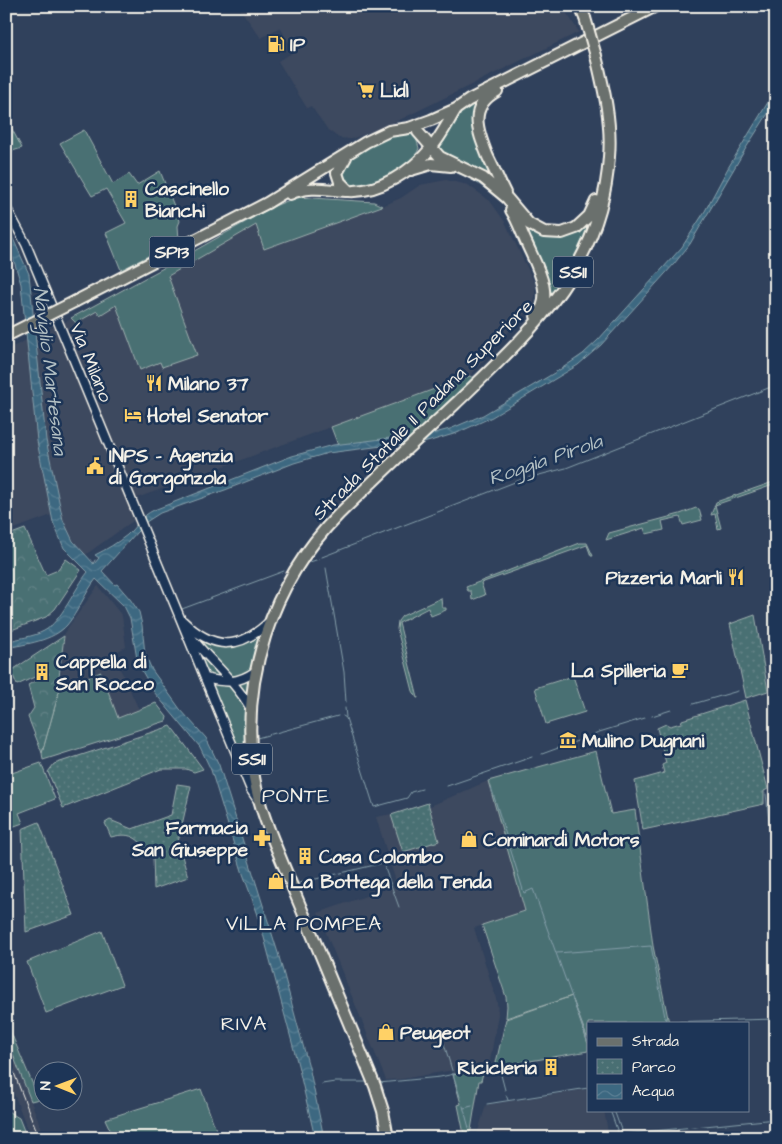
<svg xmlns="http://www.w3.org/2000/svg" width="782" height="1144" font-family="'Architects Daughter',sans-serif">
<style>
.built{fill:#3e495f}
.grass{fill:#496f73;stroke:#9eb0ae}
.forest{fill:url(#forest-crowns);stroke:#9eb0ae}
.park{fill:url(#park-dots);stroke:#9eb0ae}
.water{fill:url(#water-waves);stroke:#869faa}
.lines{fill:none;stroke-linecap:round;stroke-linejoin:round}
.stream{stroke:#869faa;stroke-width:1}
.minor-casing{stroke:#f4f1e8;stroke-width:11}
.major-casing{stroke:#f4f1e8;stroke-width:14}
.minor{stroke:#1d3557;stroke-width:8}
.major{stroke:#6b706d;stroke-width:10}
.rail{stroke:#f4f1e8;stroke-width:1}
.major-bridge-casing{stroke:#f4f1e8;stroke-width:14;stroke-linecap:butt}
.major-bridge{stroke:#6b706d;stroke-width:10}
.labels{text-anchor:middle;stroke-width:5;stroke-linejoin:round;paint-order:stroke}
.shield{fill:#1d3557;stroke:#b4b9bc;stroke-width:1}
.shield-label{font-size:18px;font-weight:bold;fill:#f4f1e8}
.poi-label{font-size:19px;font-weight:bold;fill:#f4f1e8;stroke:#1d3557;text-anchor:start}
.street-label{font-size:19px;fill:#f4f1e8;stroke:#1d3557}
.water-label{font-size:20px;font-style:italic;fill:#b4c1c4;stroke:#1d3557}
.neighbourhood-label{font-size:20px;letter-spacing:1px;fill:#f4f1e8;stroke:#1d3557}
</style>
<defs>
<pattern id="forest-crowns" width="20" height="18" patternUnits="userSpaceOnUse" patternTransform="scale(1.25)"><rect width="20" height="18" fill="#496f73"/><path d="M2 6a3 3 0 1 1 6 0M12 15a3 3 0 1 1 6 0" fill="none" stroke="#648487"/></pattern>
<pattern id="park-dots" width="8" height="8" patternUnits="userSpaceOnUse" patternTransform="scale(1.25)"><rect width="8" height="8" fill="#496f73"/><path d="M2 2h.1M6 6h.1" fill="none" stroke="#648487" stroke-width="1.8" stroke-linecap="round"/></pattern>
<pattern id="water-waves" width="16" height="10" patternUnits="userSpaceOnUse" patternTransform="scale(1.25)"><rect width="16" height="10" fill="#3c6881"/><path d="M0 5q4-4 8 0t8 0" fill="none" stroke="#597e93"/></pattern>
</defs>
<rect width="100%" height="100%" fill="#30415c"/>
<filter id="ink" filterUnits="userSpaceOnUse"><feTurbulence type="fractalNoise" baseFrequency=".02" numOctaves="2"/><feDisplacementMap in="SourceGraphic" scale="10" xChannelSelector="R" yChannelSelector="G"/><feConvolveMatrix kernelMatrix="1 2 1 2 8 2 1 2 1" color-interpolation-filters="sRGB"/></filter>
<g filter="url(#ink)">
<path class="built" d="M238 6H562L579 32 387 126 351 139 339 138 328 130 311 106 307 108 278 61 294 52 280 27 261 38Z
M446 180 468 185 490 201 505 222 535 284V295L534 303 470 376 134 499 140 516 85 555 54 514 6 532V350L113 299 256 225 264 248 385 205 401 198 420 185Z
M98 586 122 616 126 647 113 653 139 710 118 718 100 672 60 688 64 633Z
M488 781 526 912 474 928 497 1002 498 1014 489 1067 454 1074 453 1070 402 1079 386 1080 318 913 397 885 376 817 428 807Z
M6 1037 45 1138H31L6 1073Z
M588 1089V1110H604L609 1138H476L486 1105Z"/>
<path class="grass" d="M481 99 472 117 473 127 494 182 448 158 436 145 456 116Z
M6 118 22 148 6 153Z
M84 130 113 184 129 174 137 185 160 171 180 221 178 226 179 240 121 270 106 233 126 223 106 189 92 196 60 143Z
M409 133 416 138 419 148C414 166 372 186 354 186 350 186 347 184 343 182L341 166 355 153 392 134Z
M297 197 374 202 382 206 264 249 256 225 168 276 197 355 162 367 160 362 140 370 116 305 100 315 97 311 76 323 71 318 180 259 272 207Z
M593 214 584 242 558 290 545 302 520 226 551 235Z
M470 376 478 382 415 441 339 448 331 427Z
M776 481V484L715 505 721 528 718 529 715 514 711 515 716 502Z
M696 508 699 509 702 520 683 525 680 517 662 521 664 530 646 534 644 528 606 540 609 533 680 514Z
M580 543H587L593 556H591L587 545 481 583 485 595 472 600 471 591H468L466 587Z
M441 598 442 608H446V610L431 616 428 608 399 623 418 698H417L413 691 397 629 398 621 402 616Z
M260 634 261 637 251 679 255 793 193 645 204 640 213 643Z
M101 672 118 718 156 703 167 717 166 721 43 760 42 753 60 688Z
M573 676 585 712 546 724 535 688Z
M596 751 611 814 635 810 653 946 669 1023H588V1037H587L573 1000 588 1044V1051L495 1067 506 1019 572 996 506 1018 507 1006 506 997 482 925 525 911 488 781Z
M41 763 55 799 19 813 23 823 6 829V785L8 784 6 775Z
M102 931 122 985 46 1013 27 962Z
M6 1021 39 1099 31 1101 6 1037Z
M484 1069 481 1081H479L471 1130 469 1133 464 1134 458 1105 461 1104 453 1075Z
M201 1089 219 1138H114L105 1119Z
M6 1106 9 1112 19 1118 27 1138H6Z"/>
<path class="forest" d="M25 529 46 575 58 570 66 559 81 570 55 609 46 617 6 632V536Z
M64 636C63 648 57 680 60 688L42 753 28 717 34 708 28 685 49 674 46 669 41 668 39 669V675L17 685 11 671Z"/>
<path class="park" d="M755 615 768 691 746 698 730 624Z
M745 700 768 789 764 791V804L643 830 635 781 664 773 662 765 666 763 657 728 666 724 670 726 681 723 682 720Z
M171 726 203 769 194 772 186 769H161L63 808 48 772 54 764Z
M177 784 191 786 178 842 188 877 154 889 153 856C138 840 134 831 111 837L105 823 110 820 132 829 171 815Z
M428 803 439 841 403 852 391 815Z
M39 822 74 915 26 932 22 829Z"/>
<path class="water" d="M776 89V101L746 148 690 244 674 264 601 345 578 365 492 417 457 433 417 445H390L328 453 294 463 225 490 160 513 146 522 102 571 115 585 117 584 130 599 139 612 142 625 145 654 152 670 180 709 206 738 219 765 278 953 310 1071 324 1138H315L298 1065 258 915 242 871 211 770 200 747 154 692 142 671 137 659 130 618 124 606 96 579C85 593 78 612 67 625 53 641 26 644 6 648V642C18 638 33 637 44 631 61 622 75 588 88 572L64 548 53 522 37 441 21 284 14 261 6 244V223L29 274 46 440 63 520 73 541 94 564 99 558 95 555C107 549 117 543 127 535 137 526 141 516 154 510L292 456 333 445 390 438 411 439 450 429 483 415 561 369 583 354 598 340 682 247 705 211 728 168Z"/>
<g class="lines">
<path class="stream" d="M450 171C467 175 480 184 493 195
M407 177 415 174
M322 557 520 480 566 468 776 385
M307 563 319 559
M93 564 95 560
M326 568 344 672 346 702
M182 609 284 571
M693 704 738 691
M345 708 346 717
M343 716 346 718 374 807 407 798 411 792 422 789
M652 716 671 710
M257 738 338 716
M542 754 591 736 596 733 645 718
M447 786 532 757
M491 787 524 893 533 889 588 1042
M766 794 776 884
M299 883 383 863 399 907
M557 953 651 946 666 1022 776 1019
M442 1037 460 1097
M500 1071 505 1090
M379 1083 440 1077 483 1068
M322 1084 335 1082H367
M506 1095 508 1100
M487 1104 588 1088
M463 1106 469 1128
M464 1108 472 1106
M610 1110 620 1138
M614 1110 624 1138
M109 1133 111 1138
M623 1134 776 1119
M96 1138 104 1135"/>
<g class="minor-casing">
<path id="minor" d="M6 207 26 244 251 790 257 799
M183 621C214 651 240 650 270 621
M190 636C210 661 235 681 251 709
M205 678C226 683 237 684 256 671"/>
</g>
<g class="major-casing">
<path id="major" d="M580 6 585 18
M497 91C467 107 478 132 488 157 494 169 499 181 505 193
M418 132 440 157 483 178 507 198 529 224 544 232 562 233 576 228 589 216 596 201
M346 157 337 173 340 182 349 191
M411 170 431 164 451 166
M290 194C309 185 328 190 348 191 379 193 412 171 431 148 441 137 448 122 456 109
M511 210C517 219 521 231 526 242 535 263 556 296 536 316
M76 301 267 203 366 142 389 131 409 128 431 120 456 109 469 100 656 6
M388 1138 383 1111 375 1086C348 1021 321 956 294 891 280 855 260 815 254 777 239 681 271 583 339 514 377 477 416 440 455 404 530 332 602 269 609 157 612 123 604 89 596 56"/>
</g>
<use href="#minor" class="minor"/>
<use href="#major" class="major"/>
<path class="rail" d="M6 1052 39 1138"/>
<g class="major-bridge-casing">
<path id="major-bridge" d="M585 18 596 56
M6 336 76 301"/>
</g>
<use href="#major-bridge" class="major-bridge"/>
</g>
</g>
<defs>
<g id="fuel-bare" transform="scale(1.35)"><path d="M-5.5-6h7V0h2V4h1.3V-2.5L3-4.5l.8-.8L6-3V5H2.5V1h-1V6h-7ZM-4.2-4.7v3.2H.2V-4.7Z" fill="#ffd166" stroke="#1d3557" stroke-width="2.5" paint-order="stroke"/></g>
<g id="supermarket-bare" transform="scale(1.35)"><path d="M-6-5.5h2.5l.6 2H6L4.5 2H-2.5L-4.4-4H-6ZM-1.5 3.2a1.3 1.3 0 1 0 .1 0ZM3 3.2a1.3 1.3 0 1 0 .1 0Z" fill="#ffd166" stroke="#1d3557" stroke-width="2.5" paint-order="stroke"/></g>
<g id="building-bare" transform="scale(1.35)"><path d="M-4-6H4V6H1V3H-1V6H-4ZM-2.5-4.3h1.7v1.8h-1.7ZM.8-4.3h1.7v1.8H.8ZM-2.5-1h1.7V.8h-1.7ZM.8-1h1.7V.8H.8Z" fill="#ffd166" stroke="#1d3557" stroke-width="2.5" paint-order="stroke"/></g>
<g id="restaurant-bare" transform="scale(1.35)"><path d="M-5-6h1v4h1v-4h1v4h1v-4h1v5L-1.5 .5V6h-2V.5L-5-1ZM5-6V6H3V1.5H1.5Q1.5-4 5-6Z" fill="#ffd166" stroke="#1d3557" stroke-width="2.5" paint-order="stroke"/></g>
<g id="hotel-bare" transform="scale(1.35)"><path d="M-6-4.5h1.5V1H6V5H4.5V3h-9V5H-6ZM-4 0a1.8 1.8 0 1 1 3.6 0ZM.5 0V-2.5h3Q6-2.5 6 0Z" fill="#ffd166" stroke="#1d3557" stroke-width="2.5" paint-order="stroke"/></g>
<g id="civic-bare" transform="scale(1.35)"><path d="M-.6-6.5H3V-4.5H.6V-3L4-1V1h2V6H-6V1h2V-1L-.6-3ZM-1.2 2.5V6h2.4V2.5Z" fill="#ffd166" stroke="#1d3557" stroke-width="2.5" paint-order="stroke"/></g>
<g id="cafe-bare" transform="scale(1.35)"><path d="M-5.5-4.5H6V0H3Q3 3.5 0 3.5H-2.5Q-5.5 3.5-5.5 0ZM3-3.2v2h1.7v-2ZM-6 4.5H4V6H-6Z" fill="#ffd166" stroke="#1d3557" stroke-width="2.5" paint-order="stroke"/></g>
<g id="museum-bare" transform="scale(1.35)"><path d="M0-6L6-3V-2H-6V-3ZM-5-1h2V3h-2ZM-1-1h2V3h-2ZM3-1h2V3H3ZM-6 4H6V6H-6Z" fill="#ffd166" stroke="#1d3557" stroke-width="2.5" paint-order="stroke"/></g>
<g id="pharmacy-bare" transform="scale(1.35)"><path d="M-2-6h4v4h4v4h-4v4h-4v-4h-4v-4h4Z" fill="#ffd166" stroke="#1d3557" stroke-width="2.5" paint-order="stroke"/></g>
<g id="shop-bare" transform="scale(1.35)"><path d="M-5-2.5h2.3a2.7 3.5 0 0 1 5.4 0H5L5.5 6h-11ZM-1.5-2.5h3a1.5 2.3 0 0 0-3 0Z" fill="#ffd166" stroke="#1d3557" stroke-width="2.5" paint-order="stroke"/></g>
</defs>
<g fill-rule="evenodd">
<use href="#fuel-bare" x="276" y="44"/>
<use href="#supermarket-bare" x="366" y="90"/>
<use href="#building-bare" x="131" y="199"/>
<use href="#restaurant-bare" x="154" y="383"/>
<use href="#hotel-bare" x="133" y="415"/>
<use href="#civic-bare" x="95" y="466"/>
<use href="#restaurant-bare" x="736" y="577"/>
<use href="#cafe-bare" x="680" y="670"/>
<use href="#building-bare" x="42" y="672"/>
<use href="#museum-bare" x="568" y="740"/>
<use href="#pharmacy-bare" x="262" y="838"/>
<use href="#shop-bare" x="469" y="839"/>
<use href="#building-bare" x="305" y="856"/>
<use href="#shop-bare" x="276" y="881"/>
<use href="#shop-bare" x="386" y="1032"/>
<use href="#building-bare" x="551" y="1067"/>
</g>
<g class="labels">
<g class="shield">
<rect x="149.5" y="236.5" width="45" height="31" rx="4"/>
<rect x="553" y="256.5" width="40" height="31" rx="4"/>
<rect x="232" y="743.5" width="40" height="31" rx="4"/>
</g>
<g class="shield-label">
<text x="172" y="258">SP13</text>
<text x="573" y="278">SS11</text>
<text x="252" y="765">SS11</text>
</g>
<g class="poi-label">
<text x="290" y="51">IP</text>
<text x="380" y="97">Lidl</text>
<text x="145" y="195">Cascinello<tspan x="145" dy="22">Bianchi</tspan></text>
<text x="168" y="390">Milano 37</text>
<text x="147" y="422">Hotel Senator</text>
<text x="109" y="462">INPS - Agenzia<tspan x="109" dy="22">di Gorgonzola</tspan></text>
<text x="722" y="584" text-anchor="end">Pizzeria Marli</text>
<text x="56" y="668">Cappella di<tspan x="56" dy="22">San Rocco</tspan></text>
<text x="666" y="677" text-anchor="end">La Spilleria</text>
<text x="582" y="747">Mulino Dugnani</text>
<text x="248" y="834" text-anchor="end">Farmacia<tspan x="248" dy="22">San Giuseppe</tspan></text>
<text x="483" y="846">Cominardi Motors</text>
<text x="319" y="863">Casa Colombo</text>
<text x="290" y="888">La Bottega della Tenda</text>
<text x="400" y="1039">Peugeot</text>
<text x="537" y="1074" text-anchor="end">Ricicleria</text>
</g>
<g class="street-label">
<text transform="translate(92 362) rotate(68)" y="7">Via Milano</text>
<text transform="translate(422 409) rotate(-45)" y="7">Strada Statale 11 Padana Superiore</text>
</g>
<g class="water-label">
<text transform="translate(51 371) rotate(83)" y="7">Naviglio Martesana</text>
<text transform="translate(545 459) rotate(-19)" y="7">Roggia Pirola</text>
</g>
<g class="neighbourhood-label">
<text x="296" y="802">PONTE</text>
<text x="304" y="930">VILLA POMPEA</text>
<text x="244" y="1030">RIVA</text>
</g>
</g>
<rect width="782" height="1144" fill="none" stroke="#1d3557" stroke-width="25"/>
<rect x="12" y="12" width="757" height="1119" fill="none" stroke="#f4f1e8" stroke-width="2" filter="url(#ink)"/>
<rect x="587" y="1022" width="162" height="90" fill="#1d3557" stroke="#738091"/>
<rect x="597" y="1038" width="25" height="8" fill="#6b706d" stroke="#738091"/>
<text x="632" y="1046" font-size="15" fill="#f4f1e8">Strada</text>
<rect x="597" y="1059" width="25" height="15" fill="url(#park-dots)" stroke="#738091"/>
<text x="632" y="1072" font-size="15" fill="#f4f1e8">Parco</text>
<rect x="597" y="1084" width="25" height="15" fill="url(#water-waves)" stroke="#738091"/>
<text x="632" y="1096" font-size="15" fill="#f4f1e8">Acqua</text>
<g transform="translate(58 1086) rotate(271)"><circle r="24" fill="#1d3557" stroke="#738091"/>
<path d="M0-4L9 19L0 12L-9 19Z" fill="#ffd166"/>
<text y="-8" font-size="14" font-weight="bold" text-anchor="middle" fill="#f4f1e8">N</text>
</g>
</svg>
